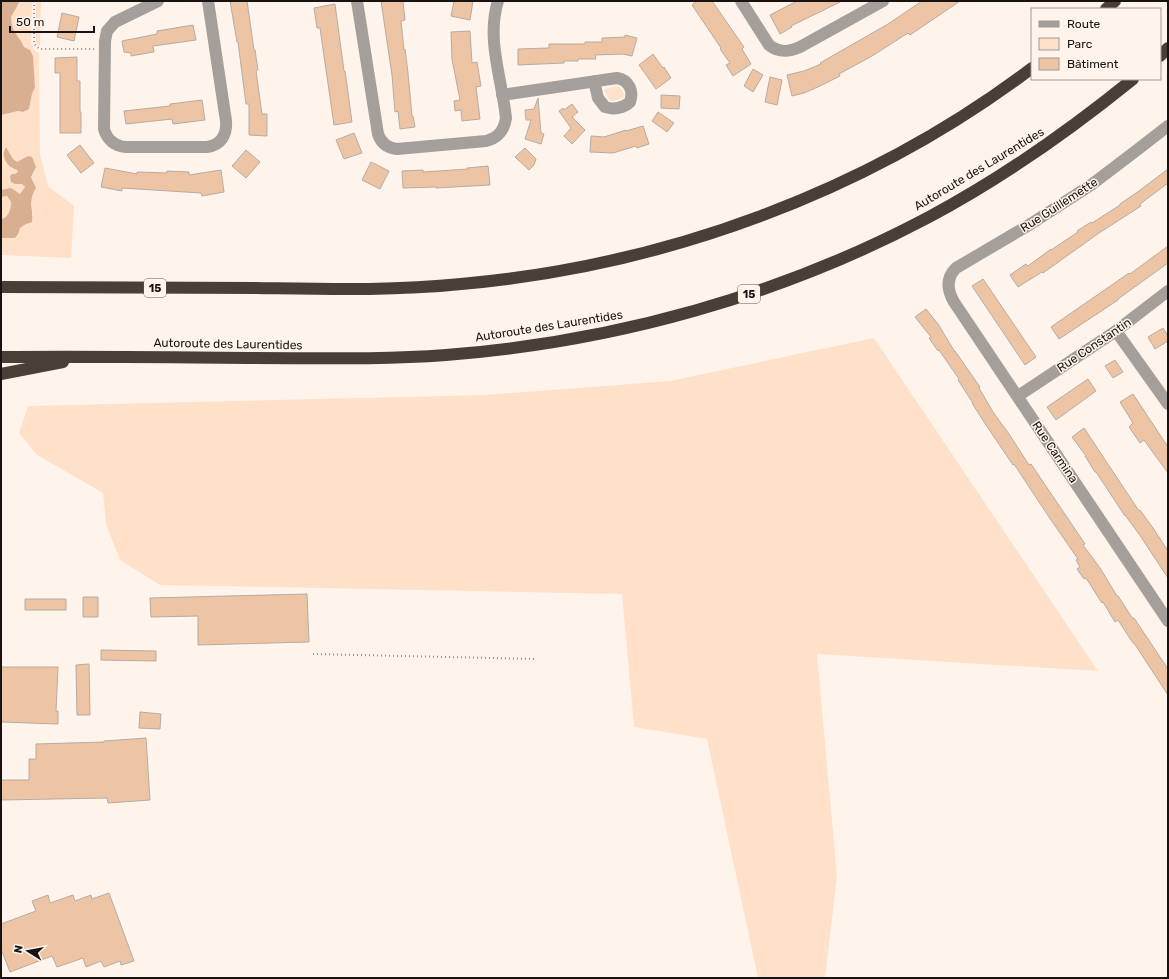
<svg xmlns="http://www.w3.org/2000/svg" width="1169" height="979" font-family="Rubik,sans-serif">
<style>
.green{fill:#ffe1ca}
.forest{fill:#d8b091}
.building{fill:#edc5a5;stroke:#b8aba2}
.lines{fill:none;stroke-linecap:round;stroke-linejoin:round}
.path{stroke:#968e88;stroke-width:2;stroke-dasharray:1 3;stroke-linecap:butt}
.street{stroke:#a49f9a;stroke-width:12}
.highway{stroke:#4a3f37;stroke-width:12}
.labels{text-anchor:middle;stroke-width:3;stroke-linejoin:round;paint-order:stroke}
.shield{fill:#fef4eb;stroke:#5d5652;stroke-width:1}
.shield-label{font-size:11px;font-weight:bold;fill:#181310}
.street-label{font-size:12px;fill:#181310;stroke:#fef4eb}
</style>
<rect width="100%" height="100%" fill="#fef4eb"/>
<path class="green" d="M20 1H32L31 43 34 49 39 53 40 154 48 186 74 206 71 258 1 255V238L7 237 18 234 19 228 26 224 33 215 31 200 36 188 31 176 34 173 28 156 17 162 13 160 6 147 11 168 17 170 19 172 15 174V184H22L25 187 20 194C15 190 7 188 1 190V115L18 111 23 112 29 109 32 94 35 86 33 56 24 47 21 41 14 31 12 25 11 17Z
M36 1H41L40 45 38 46 36 44Z
M617 86C621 87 625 93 624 97L613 101H610L604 91 605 89Z
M7 196 11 201C11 209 9 215 2 219L1 217V197Z
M874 338 1098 671 817 654 837 876 825 978H758L707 739 634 727 622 594 160 585 120 560 106 524 103 493 37 455 19 433 28 406 485 395 670 381Z"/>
<path class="forest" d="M1 1H20L11 17 12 25 14 31 21 41 24 47 30 50 33 56 35 87 32 94 29 109 23 112 18 111 1 115Z
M6 147 13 159 17 162 28 156 32 157 36 167 31 177 36 188C27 204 34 207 32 222L26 224 20 228 18 234 15 238H1V217L3 219C9 215 11 209 11 202L7 196 1 197V190L11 188 20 194 25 187 22 184H15L11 182 10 176 12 174H15L18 172 17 170C7 167 0 156 6 147Z"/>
<path class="building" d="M230 1H247L254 50H255L258 70 256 71 262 114H267V136L249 135V104H246L238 42H237Z
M381 1H403L405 20 401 21 404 50 405 49 408 73 412 116H413L415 127 400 129 398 111 395 112 392 75Z
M454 1H473L470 20 451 16Z
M697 1H712L744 47 742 49 751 64 733 76 726 65 730 63 720 49 721 48 692 5Z
M797 1H842L791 26 792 27 780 34 770 15Z
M922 1H960L910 35 908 33 872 56 839 74 840 76 820 86 804 93 792 96 787 75 804 71 821 64 820 63 888 24Z
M335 4 344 71H345L352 122 334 125 320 28H317L314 8Z
M62 13 79 17 74 41 57 37Z
M193 25 196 40 153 46 154 52 142 54 131 56V53L124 52 122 41 157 34V31Z
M470 31 472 63 477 62 481 86 476 87 480 119 462 121 461 110 455 111 454 101 460 100 452 59 451 32Z
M625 35 637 38 632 56 623 54 595 55 596 59H578V61H564V63L518 65V49L549 48V44H585V42H602V38L625 37Z
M653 54 663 68 664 67 671 78 656 89 639 65Z
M77 57V81H80V112H81V133H60V73H55V58Z
M753 69 763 75 753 92 744 86Z
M770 77 782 80 777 105 765 102Z
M661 95 680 96 679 109 661 108Z
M538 98 541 133 544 134 541 144 525 139 531 120H526L525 110 534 109Z
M202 100 205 120 173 124 172 119 126 124 124 111 170 106V104Z
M572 104 578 112 572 117 585 130 572 144 564 136 571 128 559 111 563 108 564 110Z
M658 112 674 123 667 132 652 121Z
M643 126 649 144 637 148 636 146 613 153 590 152 591 136 604 137 626 130V131Z
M354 133 362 153 344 159 336 140Z
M80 145 94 163 81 173 67 155Z
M525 148 536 159 534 165 529 170 515 157Z
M246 150 260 162 246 178 232 166Z
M371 162 389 171 380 189 362 180Z
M488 166 490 185 436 188V187L403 188 402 171 423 170V172L468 169 467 168Z
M105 168 137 174V172L167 173V171L189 172V175L221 170 224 192 202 196 201 193 122 188V191L101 187Z
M1168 169V183L1140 204 1141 206 1099 233 1043 273 1042 272 1018 287 1010 275 1026 264 1028 266 1051 249V250L1078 232 1077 231 1091 222 1092 223 1120 205V204L1139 191Z
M1168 246V263L1118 299V300L1059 339 1051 327 1129 273 1130 274Z
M983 279 1036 357 1025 365 972 286Z
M926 309 938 324 955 352V351L980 387 979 388 993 412 1009 434 1029 465 1031 464 1085 544 1083 545 1100 568 1117 596H1118L1133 619 1134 618 1168 669V695L1134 643H1133L1118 620 1115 622 1103 602 1102 603 1086 578 1084 579 1077 569 1080 567 1076 560 1078 559 1049 517 1014 464 1013 465 984 422 972 403H973L958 380 959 379 939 350 938 351 929 338 931 337 915 317Z
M1163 328 1168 336V341L1155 349 1148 337Z
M1115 360 1123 372 1113 378 1105 366Z
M1088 379 1096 391 1056 420 1047 407Z
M1133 394 1168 447V473L1144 440 1140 443 1129 427 1133 423 1120 402Z
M1084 428 1139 511 1140 510 1153 528 1168 551V578L1139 534 1125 515V516L1096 472H1095L1085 456H1086L1072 437Z
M307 594 309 642 198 645V616L151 617 150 598Z
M83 597H98V617H83Z
M25 599H66V610H25Z
M101 650 156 651V661L101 660Z
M89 664 90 715H77L76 665Z
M1 667H58L56 711H58V724L1 722Z
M140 712 161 714 160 729 139 728Z
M146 738 150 800 108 803 107 798 1 800V780H29V759H36V744L104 742V741Z
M109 893 134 961 121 965 120 961 104 967 101 961 86 967 83 958 57 967 52 956 10 972 1 949V924L36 911 32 901 48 895 50 903 73 895 75 901 91 895 92 899Z"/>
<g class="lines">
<path class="path" d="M34 1V44L37 47 40 49H94
M313 654 536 659"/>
<path class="street" d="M158 1 115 22 107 31 105 41 104 129C107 140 115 146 126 147H207C221 145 227 135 226 121L208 1
M357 1 378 134C381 143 388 148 397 149L486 141C498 138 504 131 506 118 502 79 486 39 498 1
M741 1 769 45C779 53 789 52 800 47L883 1
M502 95 617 78C629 80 634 91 630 102 624 108 613 110 605 107L598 98 594 81
M1168 126 1137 150 1091 185 1029 225 956 268C946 278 947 290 954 302L1168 621
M1116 331 1168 404
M1018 396 1116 331 1168 291"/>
<path class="highway" d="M1106 9 1115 1
M1160 56 1168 48
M1 287C86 287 171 288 256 288 324 289 393 291 461 284 665 266 868 192 1032 68
M1 357C83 356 166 357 248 358 314 358 380 360 446 355 614 342 780 296 929 217 1002 178 1069 131 1133 79
M1 374 63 362"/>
</g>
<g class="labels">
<g class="shield">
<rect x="144" y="279" width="22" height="18" rx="3"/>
<rect x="738" y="285" width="22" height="18" rx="3"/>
</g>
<g class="shield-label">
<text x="155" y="292">15</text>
<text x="749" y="298">15</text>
</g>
<g class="street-label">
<text transform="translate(979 169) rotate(-31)" y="4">Autoroute des Laurentides</text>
<text transform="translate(1059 205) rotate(-33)" y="4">Rue Guillemette</text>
<text transform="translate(549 326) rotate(-9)" y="4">Autoroute des Laurentides</text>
<text transform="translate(228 344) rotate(1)" y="4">Autoroute des Laurentides</text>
<text transform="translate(1094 345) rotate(-34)" y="4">Rue Constantin</text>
<text transform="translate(1055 452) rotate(56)" y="4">Rue Carmina</text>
</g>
</g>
<rect width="1169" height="979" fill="none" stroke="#181310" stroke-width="4"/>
<rect x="1031" y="8" width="130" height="72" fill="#fef4eb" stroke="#a29a93"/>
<rect x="1039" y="21" width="20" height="6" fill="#a49f9a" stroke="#a29a93"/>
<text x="1067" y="28" font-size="12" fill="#181310">Route</text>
<rect x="1039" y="38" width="20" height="12" fill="#ffe1ca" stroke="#a29a93"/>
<text x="1067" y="48" font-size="12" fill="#181310">Parc</text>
<rect x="1039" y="58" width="20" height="12" fill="#edc5a5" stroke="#a29a93"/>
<text x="1067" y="68" font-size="12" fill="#181310">Bâtiment</text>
<g transform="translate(28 951) rotate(281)" stroke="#fef4eb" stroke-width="3" paint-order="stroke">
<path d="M0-3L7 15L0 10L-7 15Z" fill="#181310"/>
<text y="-6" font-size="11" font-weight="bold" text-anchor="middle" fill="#181310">N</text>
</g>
<path d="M10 26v6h84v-6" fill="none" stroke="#181310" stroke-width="2"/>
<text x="16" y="26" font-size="12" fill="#181310" stroke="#fef4eb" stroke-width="3" paint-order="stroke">50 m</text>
</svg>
